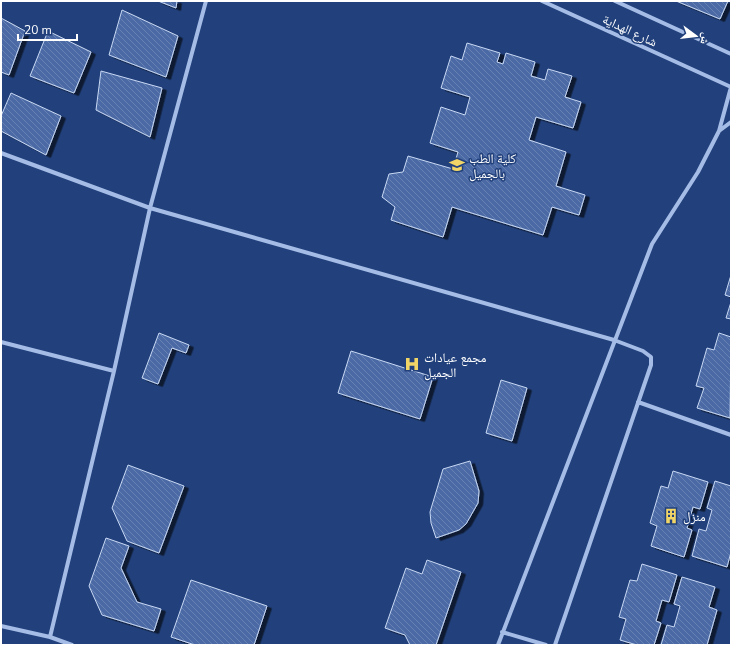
<svg xmlns="http://www.w3.org/2000/svg" width="732" height="646" font-family="'Nunito Sans','Noto Naskh Arabic',sans-serif">
<style>
.building{fill:url(#building-back-hatch);stroke:#c8d8f4;filter:url(#shadow)}
.lines{fill:none;stroke-linecap:round;stroke-linejoin:round}
.minor{stroke:#a5bde6;stroke-width:4}
.labels{text-anchor:middle;stroke-width:3;stroke-linejoin:round;paint-order:stroke}
.street-label{font-size:13px;fill:#fff;stroke:#22417c}
.poi-label{font-size:13px;fill:#fff;stroke:#22417c;text-anchor:start}
</style>
<defs>
<pattern id="building-back-hatch" width="6" height="6" patternUnits="userSpaceOnUse"><rect width="6" height="6" fill="#4b6ba5"/><path d="M-1 5l2 2M0 0l6 6M5-1l2 2" fill="none" stroke="#6681b2"/></pattern>
<filter id="shadow"><feDropShadow dx="4.5" dy="2.5" stdDeviation="0" flood-color="#0009"/></filter>
</defs>
<rect width="100%" height="100%" fill="#22417c"/>
<path class="building" d="M158 1H177L176 8Z
M676 1H728L720 19Z
M122 10 178 36 166 77 109 55Z
M1 18 25 31 9 75 1 72Z
M48 31 91 52 74 93 30 76Z
M467 43 500 53 497 62 503 64 506 53 535 62 531 76 545 80 548 69 572 76 565 97 581 102 573 128 536 117 529 140 566 152 556 186 585 195 579 215 552 207 543 235 452 207 443 237 391 220 395 207 382 197 389 174 403 172 408 156 453 169 458 152 430 143 441 107 465 115 470 97 441 88 451 56 462 60Z
M101 71 162 88 150 137 96 110Z
M11 93 61 116 46 155 1 131V116Z
M731 275V297L725 295Z
M731 302V319L726 318Z
M159 333 189 345 186 353 172 348 158 384 142 378Z
M719 333 731 337 730 418 697 408 704 388 696 386 707 348 714 350Z
M351 351 433 377 420 419 338 393Z
M501 380 527 388 512 441 486 433Z
M470 461 479 491 478 503 466 524 459 530 436 538 431 523 430 512 443 469Z
M128 465 184 486 159 553 127 541 112 508Z
M673 471 708 482 700 509 693 507 687 528 692 530 684 557 651 546 657 526 650 523 661 486 668 488Z
M715 481 731 486V552L727 567 692 556 699 529 706 531 712 510 707 508Z
M106 538 129 546 121 568 137 602 161 609 154 631 102 615 89 586Z
M427 560 461 572 436 645H410L405 635 385 628 406 568 422 574Z
M642 564 677 575 669 602 662 600 656 621 661 623 654 645H637L620 640 626 619 619 617 630 580 637 581Z
M682 577 715 587 709 607 717 610 707 645H661L667 625 674 627 680 606 674 604Z
M191 580 267 606 254 645H195L171 637Z"/>
<g class="lines">
<path class="minor" d="M615 1 731 54
M719 131 731 122
M1 153 150 208 614 340 643 351 651 357V365L555 645
M1 342 114 371
M638 402 731 435
M1 626 50 637 72 645
M502 632 546 645
M50 637 114 371 150 208 206 1
M498 645 652 244 698 172 719 131 731 87 542 1"/>
</g>
<defs>
<g id="university-bare" transform="scale(1.2)"><path d="M0-5L7-2L0 1L-7-2ZM-4 1L0 2.5L4 1V4Q0 6-4 4Z" fill="#f1d567" stroke="#22417c" stroke-width="2.5" paint-order="stroke"/></g>
<g id="hospital-bare" transform="scale(1.2)"><path d="M-5-5h3v3.5h4V-5h3V5h-3V1.5h-4V5h-3Z" fill="#f1d567" stroke="#22417c" stroke-width="2.5" paint-order="stroke"/></g>
<g id="building-bare" transform="scale(1.2)"><path d="M-4-6H4V6H1V3H-1V6H-4ZM-2.5-4.3h1.7v1.8h-1.7ZM.8-4.3h1.7v1.8H.8ZM-2.5-1h1.7V.8h-1.7ZM.8-1h1.7V.8H.8Z" fill="#f1d567" stroke="#22417c" stroke-width="2.5" paint-order="stroke"/></g>
</defs>
<g fill-rule="evenodd">
<use href="#university-bare" x="457" y="165"/>
<use href="#hospital-bare" x="412" y="364"/>
<use href="#building-bare" x="671" y="516"/>
</g>
<g class="labels">
<g class="street-label">
<text transform="translate(630 30) rotate(25)" y="5">شارع الهداية</text>
</g>
<g class="poi-label">
<text x="469" y="163">كلية الطب<tspan x="469" dy="15">بالجميل</tspan></text>
<text x="424" y="362">مجمع عيادات<tspan x="424" dy="15">الجميل</tspan></text>
<text x="683" y="521">منزل</text>
</g>
</g>
<rect width="732" height="646" fill="none" stroke="#ffffff" stroke-width="4"/>
<g transform="translate(696 36) rotate(105)" stroke="#22417c" stroke-width="3" paint-order="stroke">
<path d="M0-3L7 15L0 10L-7 15Z" fill="#ffffff"/>
<text y="-6" font-size="11" font-weight="bold" text-anchor="middle" fill="#ffffff">ش</text>
</g>
<path d="M18 34v6h59v-6" fill="none" stroke="#ffffff" stroke-width="2"/>
<text x="24" y="34" font-size="12" fill="#ffffff" stroke="#22417c" stroke-width="3" paint-order="stroke">20 m</text>
</svg>
